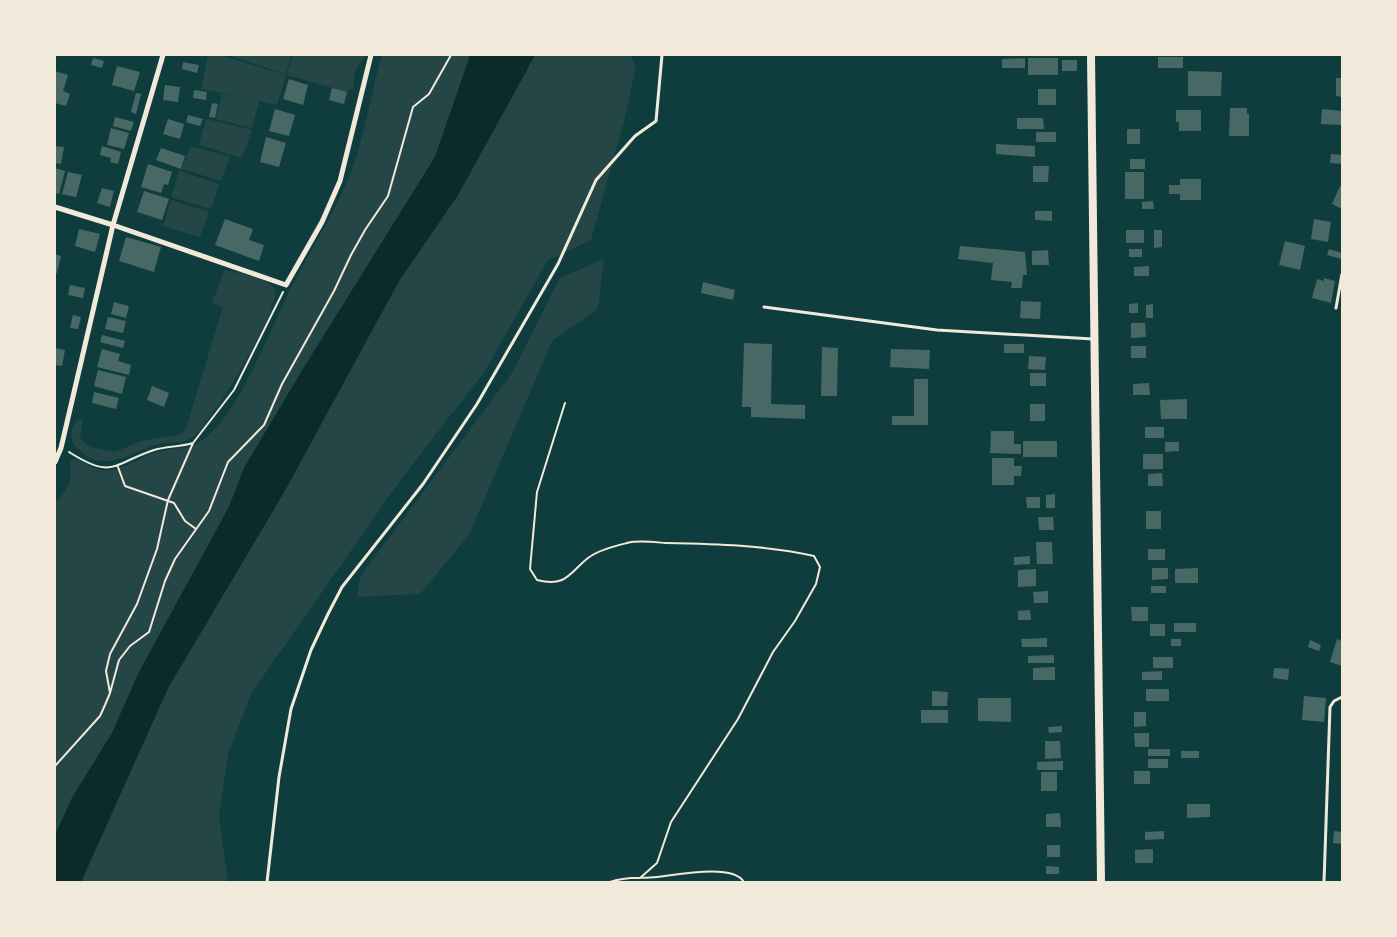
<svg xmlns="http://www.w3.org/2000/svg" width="1397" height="937" font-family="'Open Sans',sans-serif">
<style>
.green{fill:#244646}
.water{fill:#0a2a2b}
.building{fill:#486865}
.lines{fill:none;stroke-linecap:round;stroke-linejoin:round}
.path{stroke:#f1e9da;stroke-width:2}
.service{stroke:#f1e9da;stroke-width:3}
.minor{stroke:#f1e9da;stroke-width:5}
.tertiary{stroke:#f1e9da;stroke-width:8}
</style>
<rect width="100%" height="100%" fill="#0f3d3e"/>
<path class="green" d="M208 55H220L286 75 277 105 201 89Z
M227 55H291L286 74Z
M293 55H366L355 71 353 88 347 92 287 75Z
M382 55H470L435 157 303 369 244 468 229 507 139 672 112 733 72 798 55 835V502C69 492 73 476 70 460 78 456 93 471 104 471 123 471 140 457 157 452 170 448 186 450 198 443 238 420 270 328 292 286 313 245 340 205 355 161 366 127 372 90 382 55Z
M535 55H630L636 67 624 121 591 240 547 261 485 371 399 482 252 692 228 754 219 816 228 882H81L168 688 283 494 399 281 458 195Z
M222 94 259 101 252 128 216 119Z
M206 119 252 130 242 158 199 145Z
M190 146 230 157 221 181 182 169Z
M179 171 219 184 211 209 171 197Z
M171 200 209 212 200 237 163 226Z
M604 259 598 309 552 341 469 535 420 594 357 597 361 575 512 373 560 278Z
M224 270C235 272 272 279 275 290 277 297 272 307 270 314 252 349 235 384 211 415 206 422 201 431 194 436 184 445 171 441 158 444 129 452 105 476 77 448 69 439 70 431 76 421L83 419 80 439 90 447 115 452 141 441 179 435 186 428 223 307 212 303Z"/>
<path class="water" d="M535 55 458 195 399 281 283 494 168 688 81 882H55V835L72 798 112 733 139 672 229 507 244 468 303 369 435 157 470 56Z"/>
<path class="building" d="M1158 57H1183V68H1158Z
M93 58 104 61 102 68 91 65Z
M1025 58V68H1002V59Z
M1028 58H1058V75H1028Z
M1062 60H1077V71H1062Z
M183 62 199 65 197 73 182 69Z
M117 66 140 72 134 91 112 85Z
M55 71 68 75 63 91 70 94 66 106 55 103Z
M1188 71 1222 72 1221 96H1188Z
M1336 78H1342V97L1336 96Z
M289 79 308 85 303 105 283 99Z
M165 85 180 87 178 102 163 100Z
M332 88 347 92 344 104 329 100Z
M1038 89H1056V105H1038Z
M194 90 207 92 206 100 193 98Z
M136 93 141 94 136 114 131 112Z
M212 103 218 104 215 118 209 117Z
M1230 108H1247V114H1249V136H1229Z
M275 109 295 115 289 136 269 131Z
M1322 109 1342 111V125L1321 124Z
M1176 110H1201V131H1179V122H1176Z
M188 115 203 119 200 126 186 122Z
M115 117 134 122 131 131 113 126Z
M1017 118H1043L1044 129H1017Z
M168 119 184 124 180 139 163 134Z
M111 128 129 133 124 149 107 145Z
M1127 129H1140V144H1127Z
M1036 132H1056V142H1036Z
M266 137 286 143 279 167 260 162Z
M996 144 1035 146V157L996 154Z
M55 146 64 147 61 164 55 163Z
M102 146 121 152 118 164 110 162 111 158 100 155Z
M161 148 185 156 181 169 156 160Z
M1331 154 1342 155V164L1330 163Z
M1130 159H1145V169H1130Z
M148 164 172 172 168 185 164 184 161 193 141 187Z
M1033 166H1049L1048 182H1033Z
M55 168 65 171 59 194 55 193Z
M68 172 82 175 76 197 62 194Z
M1125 172H1144V199H1125Z
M1180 179H1201V200H1180V194H1169V185H1180Z
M1340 186 1342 187V209L1332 204Z
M102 188 114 191 110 207 97 203Z
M144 191 169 199 162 220 137 212Z
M1153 201 1154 209H1142V202Z
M1035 211H1052V221L1035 220Z
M225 219 253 229 249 240 264 245 259 261 215 245Z
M1314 219 1331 222 1328 242 1311 239Z
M79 229 100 234 95 252 75 246Z
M1126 230H1144V243H1126Z
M1154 230H1162V247L1154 248Z
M126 237 161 247 154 272 119 261Z
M1285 241 1305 246 1300 270 1279 265Z
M960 246 1025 252 1027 275H1023L1022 288H1011L1012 282 991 280 993 263 958 259Z
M1129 249H1142V257H1129Z
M1329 249 1342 253 1341 259 1327 255Z
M1048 250 1049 265H1032V251Z
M55 254 61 256 57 273H55Z
M1149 266V276H1134V267Z
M1324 278 1335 281 1331 303 1312 298 1317 279 1324 281Z
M703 282 735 290 733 300 701 293Z
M70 285 85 288 83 298 68 295Z
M1021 301 1041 302 1040 319 1020 318Z
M114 302 129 306 126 318 111 314Z
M1138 303V313H1129V304Z
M1153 304V318H1146V305Z
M73 315 81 317 78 329 70 328Z
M108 317 126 321 123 333 105 329Z
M1131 323H1145L1146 337 1131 338Z
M102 335 125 341 123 348 100 342Z
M744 343 772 344 771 404 805 405V419L751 417V407H742Z
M1004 344H1024V353H1004Z
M1131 346H1146V358H1131Z
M822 347 838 348 837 396H821Z
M55 348 65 350 62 366 55 365Z
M102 349 120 354 118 361 131 365 129 375 97 367Z
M891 349 930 350 929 369 890 367Z
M1029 356 1046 357 1045 370 1028 369Z
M98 370 126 377 122 394 94 386Z
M1030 373H1046V386H1030Z
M914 379H928V425H892V416H914Z
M1149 383 1150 395H1133V384Z
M152 386 169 393 164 407 147 400Z
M94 392 119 398 116 409 92 403Z
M1187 399V419H1161L1160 400Z
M1030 404H1045V421H1030Z
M1145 427H1164V438H1145Z
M991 431H1014V444H1021V454L990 453Z
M1023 441H1057V457H1023Z
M1165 442H1179V451L1165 452Z
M1143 454H1163V469H1143Z
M992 458H1014V466H1022L1021 476H1014V485H992Z
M1162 473 1163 486H1148V474Z
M1055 494V508H1046V495Z
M1026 497H1040V508H1027Z
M1146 511H1161V529H1146Z
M1038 517H1053L1054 530H1039Z
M1036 542H1052L1053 564H1037Z
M1148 549H1165V560H1148Z
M1030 556V564L1014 565V557Z
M1152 568H1168V579L1152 580Z
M1198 568V583H1175V569Z
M1036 569V586L1018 587V570Z
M1151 586H1166V593H1151Z
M1048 591V603H1034L1033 592Z
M1131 607H1148V621H1132Z
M1030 610 1031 620H1018V611Z
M1174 623H1196V632H1174Z
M1150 624H1165V636H1150Z
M1047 638V647H1022L1021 639Z
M1171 639H1181V646H1171Z
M1337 639 1342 641V666L1330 662Z
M1310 640 1321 645 1319 651 1308 647Z
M1054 655V663H1028V656Z
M1153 657H1173V668H1153Z
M1055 667V680H1033V668Z
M1274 668 1289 669 1288 680 1273 678Z
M1162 671V680H1142V672Z
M1146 689H1169V701H1146Z
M932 691 948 692 947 706H932Z
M1304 696 1326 698 1324 722 1302 720Z
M978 698H1011V722L978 721Z
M921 710H948V723H921Z
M1134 712H1146V726L1134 727Z
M1062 726V732L1049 733 1048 727Z
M1134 733H1149V747H1135Z
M1045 741H1060L1061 758 1045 759Z
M1148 749H1170V756H1148Z
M1181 751H1199V758H1181Z
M1148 759H1168V768H1148Z
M1063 761V770H1037V762Z
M1134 771H1150V784H1134Z
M1041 772H1057V791H1041Z
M1187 804H1210V817L1187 818Z
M1060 813 1061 827H1046V814Z
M1164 831V839L1145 840V832Z
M1334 831 1342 832V844L1333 843Z
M1047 845H1060V857H1047Z
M1153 849V863H1135V850Z
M1046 866 1059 867V874H1046Z"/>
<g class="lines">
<path class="path" d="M565 403 537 492 530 569 537 580C567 587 568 574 588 558 598 550 615 546 627 543 639 540 654 542 665 543 714 544 766 545 814 556L820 567 816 584 795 621 773 652 738 719 671 822 657 863 640 878
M69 452C113 480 112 464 154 450 167 446 180 447 193 443
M118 467 125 486 174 503 185 521 196 529
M110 693 119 660 130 646 149 632 165 581 175 559 209 511 228 462 264 425 282 384 334 291 351 255 365 230 388 196 413 107 429 94 451 55
M55 766 100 716 105 705 110 693 106 671 110 654 137 604 157 549 168 500 193 443 234 390 283 292
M610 882C626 876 641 879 657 877 676 875 733 863 744 882"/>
<path class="service" d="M764 307 937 330 1093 339
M1336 308 1342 274
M267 882 279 777 291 709 311 650 328 614 342 587 423 484 477 404 558 264 596 180 635 136 656 121 662 55
M1324 882 1330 707 1334 701 1342 697"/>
<path class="minor" d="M55 207 113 225 286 285 322 222 340 181 371 55
M55 462 61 448 113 225 163 55"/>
<path class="tertiary" d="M1091 55 1101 882"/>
</g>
<rect width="1397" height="937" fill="none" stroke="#f1e9da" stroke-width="112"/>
</svg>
